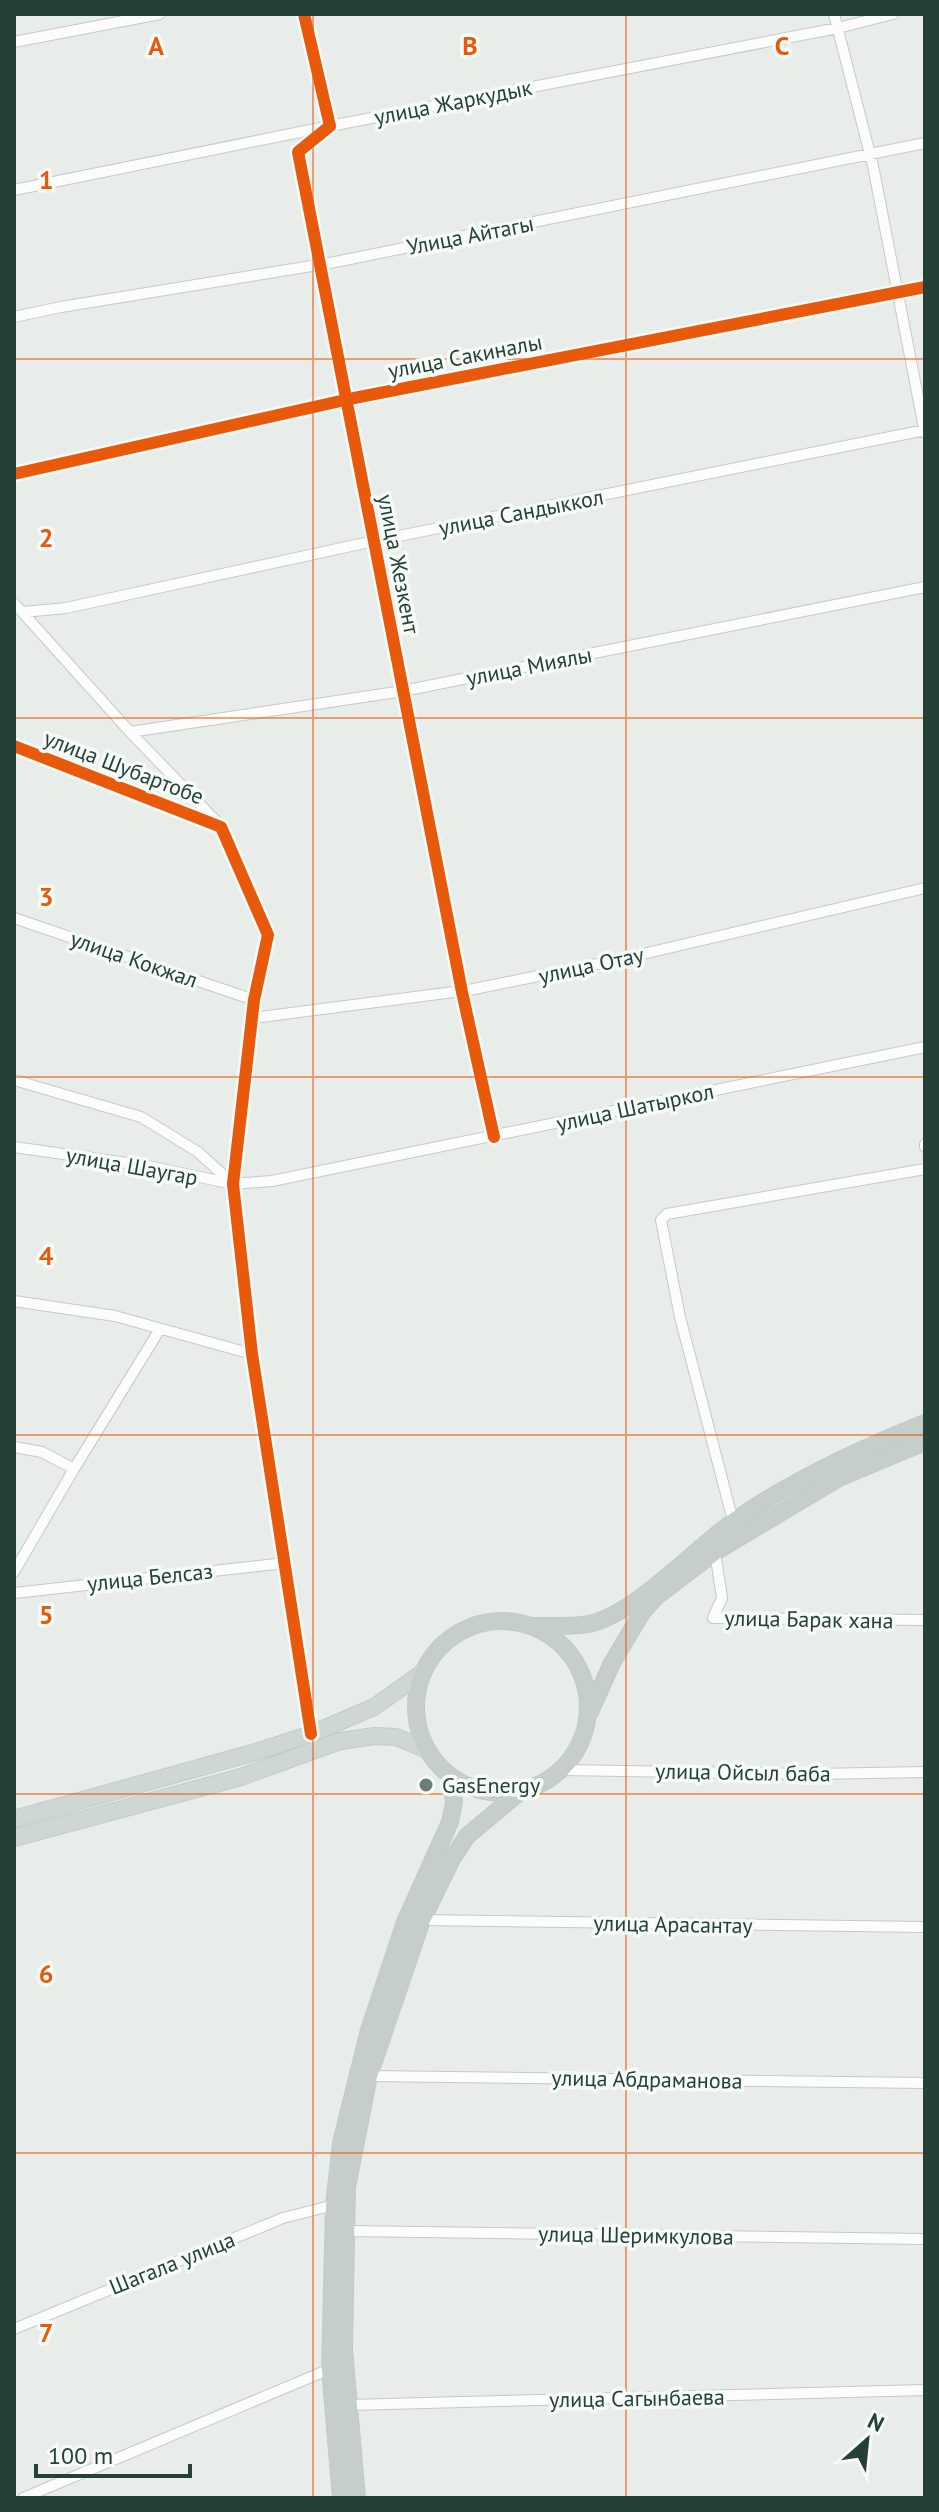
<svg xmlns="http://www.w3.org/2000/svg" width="939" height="2512" font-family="'PT Sans',sans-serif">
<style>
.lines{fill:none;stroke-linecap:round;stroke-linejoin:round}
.minor-casing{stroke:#c5cac7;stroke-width:12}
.primary-casing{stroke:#c3cbc8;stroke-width:18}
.trunk-casing{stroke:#c3cbc8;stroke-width:18}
.minor{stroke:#fcfcfc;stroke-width:10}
.primary{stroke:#cfd7d4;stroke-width:16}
.trunk{stroke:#c6ceca;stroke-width:16}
.cycleway-casing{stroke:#f7fbf8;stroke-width:17}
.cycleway{stroke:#e8590c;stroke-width:12}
.grid{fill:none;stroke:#e8590c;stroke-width:2;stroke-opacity:0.55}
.poi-dot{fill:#697d76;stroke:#f7fbf8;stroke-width:3}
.labels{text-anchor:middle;stroke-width:7;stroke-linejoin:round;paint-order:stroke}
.street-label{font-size:22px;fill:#254137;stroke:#f7fbf8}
.poi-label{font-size:22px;fill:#254137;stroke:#f7fbf8;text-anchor:start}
.grid-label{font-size:26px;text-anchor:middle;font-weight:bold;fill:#e8590c;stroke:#f7fbf8;stroke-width:7;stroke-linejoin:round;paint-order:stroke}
</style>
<rect width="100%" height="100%" fill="#e8edea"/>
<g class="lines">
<g class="minor-casing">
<path id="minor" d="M304 14 330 126 298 152 462 992 494 1137
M834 14 873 166 925 433
M14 42 160 14
M14 190 330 126 838 28 893 14
M14 317 61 307 330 263 925 143
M14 474 354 398 925 287
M14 603 130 732 217 822
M23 612 66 608 374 541 925 430
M130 732 403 691 925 587
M14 746 221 827 268 935 254 1000 233 1184 252 1354 311 1734
M14 918 254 1000
M253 1018 469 990 617 960 925 888
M14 1080 141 1117 198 1152 232 1183
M925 1144V1147
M14 1147 148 1166 233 1184 272 1181 925 1047
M14 1301 115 1316 252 1354
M14 1447 42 1452 74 1469 14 1572
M74 1469 160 1329
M733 1521 680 1317 661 1220 667 1214 925 1169
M715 1552 722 1598 713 1618 925 1620
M14 1593 285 1563
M562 1770 814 1774 925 1772
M422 1920 925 1927
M369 2076 925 2083
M346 2231 925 2239
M14 2329 283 2218 334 2205
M349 2405 925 2390
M23 2498 330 2369"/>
</g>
<g class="primary-casing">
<path id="primary" d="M14 1819 256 1752 311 1734 374 1707 422 1673
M14 1838 241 1777 340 1741 375 1736 396 1737 427 1750"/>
</g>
<g class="trunk-casing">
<path id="trunk" d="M416 1707a86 86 0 1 1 172 0a86 86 0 1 1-172 0Z
M534 1626C552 1626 572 1627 589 1624 637 1613 693 1550 734 1521 793 1480 859 1449 925 1423
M590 1712 612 1663 643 1611 657 1596 715 1552 839 1478 925 1442
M341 2498 330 2369 334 2205 341 2143 369 2030 405 1922 450 1822 454 1803 451 1777
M357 2498 344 2349 347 2187 369 2076 422 1920 452 1859 467 1836 521 1791"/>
</g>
<use href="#minor" class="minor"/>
<use href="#primary" class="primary"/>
<use href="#trunk" class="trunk"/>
<g class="cycleway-casing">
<path id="cycleway" d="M304 14 330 126 298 152 462 992 494 1137
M14 474 354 398 925 287
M14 746 221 827 268 935 254 1000 233 1184 252 1354 311 1734"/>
</g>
<use href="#cycleway" class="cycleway"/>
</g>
<path class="grid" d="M313 14V2498M626 14V2498M14 359H925M14 718H925M14 1077H925M14 1435H925M14 1794H925M14 2153H925"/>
<circle class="poi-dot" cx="426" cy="1785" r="8"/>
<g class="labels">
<g class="street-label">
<text transform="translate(453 102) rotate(-11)" y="8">улица Жаркудык</text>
<text transform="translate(470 235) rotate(-11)" y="8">Улица Айтагы</text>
<text transform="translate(465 356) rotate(-11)" y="8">улица Сакиналы</text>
<text transform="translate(521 512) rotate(-11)" y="8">улица Сандыккол</text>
<text transform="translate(399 564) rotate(79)" y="8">улица Жезкент</text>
<text transform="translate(529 666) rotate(-11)" y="8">улица Миялы</text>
<text transform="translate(124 767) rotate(21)" y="8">улица Шубартобе</text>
<text transform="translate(134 959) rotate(19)" y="8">улица Кокжал</text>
<text transform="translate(591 965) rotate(-12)" y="8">улица Отау</text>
<text transform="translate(635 1107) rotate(-12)" y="8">улица Шатыркол</text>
<text transform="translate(132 1166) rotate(10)" y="8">улица Шаугар</text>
<text transform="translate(150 1577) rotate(-6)" y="8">улица Белсаз</text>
<text transform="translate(809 1619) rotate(1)" y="8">улица Барак хана</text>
<text transform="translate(743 1772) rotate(1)" y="8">улица Ойсыл баба</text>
<text transform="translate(673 1924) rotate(1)" y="8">улица Арасантау</text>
<text transform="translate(647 2079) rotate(1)" y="8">улица Абдраманова</text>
<text transform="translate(636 2235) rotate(1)" y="8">улица Шеримкулова</text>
<text transform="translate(172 2263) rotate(-22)" y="8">Шагала улица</text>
<text transform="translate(637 2398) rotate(-1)" y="8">улица Сагынбаева</text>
</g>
<g class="poi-label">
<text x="442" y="1793">GasEnergy</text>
</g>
</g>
<g class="grid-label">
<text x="156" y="55">A</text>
<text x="470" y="55">B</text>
<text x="782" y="55">C</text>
<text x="46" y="189">1</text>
<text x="46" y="547">2</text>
<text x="46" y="906">3</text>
<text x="46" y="1265">4</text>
<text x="46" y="1624">5</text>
<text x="46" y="1983">6</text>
<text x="46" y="2342">7</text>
</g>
<rect width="939" height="2512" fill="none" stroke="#254137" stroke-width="32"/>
<g transform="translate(867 2440) rotate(27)" stroke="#f7fbf8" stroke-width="6" paint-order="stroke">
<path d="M0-6L14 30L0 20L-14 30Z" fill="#254137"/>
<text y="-12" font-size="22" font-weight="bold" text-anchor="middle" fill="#254137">N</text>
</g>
<path d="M36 2464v12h154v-12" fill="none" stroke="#254137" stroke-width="4"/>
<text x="48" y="2464" font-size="24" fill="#254137" stroke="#f7fbf8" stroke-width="6" paint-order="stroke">100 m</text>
</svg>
